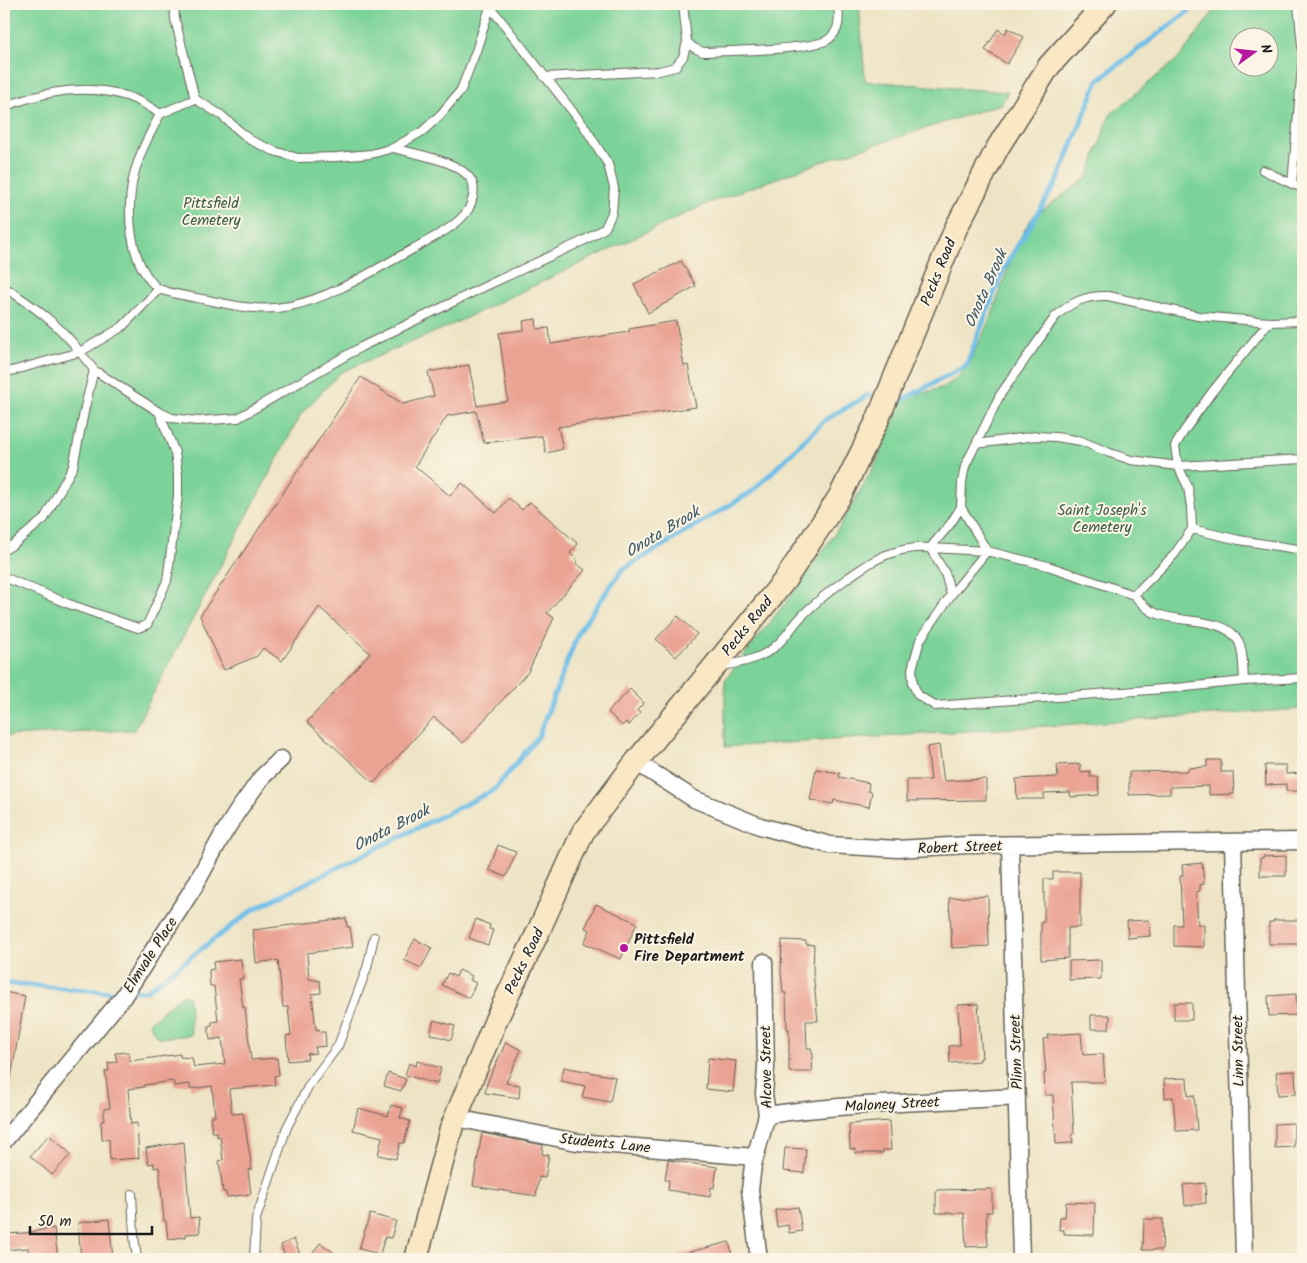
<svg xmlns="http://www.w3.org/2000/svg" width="1307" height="1263" font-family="Kalam,sans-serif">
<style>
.green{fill:#7bd399;stroke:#4c785a;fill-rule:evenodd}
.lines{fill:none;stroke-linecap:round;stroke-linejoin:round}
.stream{stroke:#6cbee8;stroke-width:5}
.building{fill:#eaa293}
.lane-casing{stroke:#666257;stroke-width:10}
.street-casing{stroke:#666257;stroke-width:19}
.secondary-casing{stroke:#666257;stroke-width:25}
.lane{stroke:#fff;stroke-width:8}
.street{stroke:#fff;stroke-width:16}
.secondary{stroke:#fae7c3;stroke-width:22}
.poi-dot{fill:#b5179e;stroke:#fcf5e5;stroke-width:2}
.labels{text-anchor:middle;stroke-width:4;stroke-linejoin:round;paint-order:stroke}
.park-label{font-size:15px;fill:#3d5c48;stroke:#fcf5e5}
.street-label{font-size:15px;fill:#1c1c1c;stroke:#fcf5e5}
.poi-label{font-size:15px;font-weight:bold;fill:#1c1c1c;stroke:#fcf5e5;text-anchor:start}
.water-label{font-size:16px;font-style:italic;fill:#385563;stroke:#fcf5e5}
</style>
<rect width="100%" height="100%" fill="#fcf5e5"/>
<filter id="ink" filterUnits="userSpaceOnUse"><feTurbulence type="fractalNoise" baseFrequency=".02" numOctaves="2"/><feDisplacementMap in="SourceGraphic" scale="10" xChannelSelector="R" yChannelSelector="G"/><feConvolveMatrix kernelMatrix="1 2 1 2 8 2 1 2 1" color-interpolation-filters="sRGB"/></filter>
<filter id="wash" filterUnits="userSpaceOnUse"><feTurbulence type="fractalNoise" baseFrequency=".0096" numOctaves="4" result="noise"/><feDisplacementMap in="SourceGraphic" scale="20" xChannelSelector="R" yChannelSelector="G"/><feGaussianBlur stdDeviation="1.12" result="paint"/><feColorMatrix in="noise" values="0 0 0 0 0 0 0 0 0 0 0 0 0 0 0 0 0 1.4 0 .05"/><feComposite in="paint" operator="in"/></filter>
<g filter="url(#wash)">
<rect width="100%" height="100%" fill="#eee4c5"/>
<path class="green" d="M4 4H859L865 81 1008 92 1001 104 821 162 706 204 447 327 341 372 301 414 134 730 4 736Z
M1219 4H1303V709L725 747V680L799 585 840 526 876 463 902 399 944 387 957 378 969 364 992 315 1015 247 1026 227 1032 218 1088 177 1110 115 1180 57ZM1240 38H1270V68H1240Z
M183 994 189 998 191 1035 162 1038 156 1036 149 1023Z"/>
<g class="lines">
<path class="stream" d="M892 399 900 401 966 366 1003 270 1058 180 1098 80 1198 4
M4 983 110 992H123
M131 991H146L254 909 494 790 538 737 579 631 622 570 753 491 825 420 868 395 881 397"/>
</g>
<g id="blocks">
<path class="building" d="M1008 28 1024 37 1007 64 985 50 998 29 1005 34Z
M681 261 696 286 648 313 634 284Z
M536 319 537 329 549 328 551 344 629 332V329L676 321 684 366 688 365 696 407 558 427 563 449 546 453 542 436 484 443 476 411 447 416 415 466 450 496 462 483 496 513 509 498 522 510 530 502 578 544 570 553 578 561 576 563 585 570 547 613 554 618 528 672 463 743 434 717 374 783 307 722 370 653 319 607 282 661 263 648 257 656 224 670 200 616 361 377 403 404 434 396 428 372 469 365 477 406 508 401 499 333 524 330 523 321Z
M678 616 697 634 676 657 656 639Z
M630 689 644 703 637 710 640 713 629 725 626 722 622 726 608 712Z
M939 745 944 781 986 779V800L907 801V780H931L927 747Z
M1207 760H1221V772H1233L1234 794 1209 795V786L1170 787V794L1129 795V772L1188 771V768L1207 767Z
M1080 764 1081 772 1090 771V777H1098L1099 795 1071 797 1070 792 1044 793V799H1017L1016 779 1058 777 1057 765Z
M1265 765H1286V774L1303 773V791H1286V784L1266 785Z
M816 769 840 773 839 777 869 783 868 791 872 792 869 807 834 800 833 804 810 800Z
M498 845 516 852 506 877 489 870Z
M1286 855V876H1260V858H1263V856Z
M1202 863 1204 884 1200 885V891L1196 892 1198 925H1204V947L1174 946V925H1182L1180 876H1183L1182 865Z
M1053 872H1080V927L1068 928V958L1041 960V922H1044V879H1053Z
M988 896 989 946 952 948 949 898Z
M596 904 637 923 621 959 584 943 590 930 585 928Z
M346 918 347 927H350L353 947 307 953 309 979 320 981 321 993 312 994 316 1030 319 1029 320 1032H325L326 1046 315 1047 316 1053 307 1054 308 1059 288 1061 286 1036 291 1035 288 1007H283L278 960 256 963 253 930Z
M476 919 490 925 489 929 493 930 488 945 469 938Z
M1149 920 1150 936 1128 938 1127 921Z
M1273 920H1299V928H1303V944H1269V922H1274Z
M415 939 432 948 421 968 404 960Z
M782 940 806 941V944L814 945 813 972 818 1021H806L807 1048H811L813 1055 812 1072H789V1029H787L786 993H783L781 972Z
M241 959 243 979H239L243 1008 245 1007 251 1060 277 1058 279 1075 274 1076 275 1085 229 1089 232 1114 243 1113 252 1169 248 1170 251 1194 227 1197 226 1192H223L219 1161 223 1160 220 1136 217 1137V1132H212L210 1117 215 1116 212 1086 190 1089V1084L174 1086 173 1081 144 1085V1087L128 1089 131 1124 137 1123 139 1158 110 1160 109 1139 102 1140 101 1121 104 1120V1109L110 1108 105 1071H109L108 1063 117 1062 115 1053 129 1052 130 1061 180 1054V1057L192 1058 194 1067 225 1064 222 1038 210 1040 208 1026 212 1025V1022L218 1021 214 986H210L209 970 214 969 213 962Z
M1101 960V979L1069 980V961Z
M459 970 472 976 470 980 476 983 469 998 442 985 448 973 456 977Z
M4 992 25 996 11 1078 4 1077Z
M1296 994 1297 1015 1269 1016 1268 996Z
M1174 1003H1192V1020H1174Z
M978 1004 982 1058H980V1061L950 1063 949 1046 960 1045 958 1005Z
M1091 1015H1110L1109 1029H1091Z
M434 1020 455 1026 451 1040 430 1034Z
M1081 1033 1083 1055 1103 1054 1105 1082H1071L1074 1134H1072L1073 1143 1056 1144 1053 1095H1045L1044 1073H1046L1043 1039 1048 1038 1047 1035Z
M506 1042 521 1050 506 1083 520 1085 519 1098 485 1093 487 1083Z
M708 1058 736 1061 733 1092 706 1089Z
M417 1061 441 1068 437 1084 405 1075 409 1063 416 1066Z
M564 1067 615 1077 610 1102 582 1097 585 1086 561 1081Z
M1295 1071 1296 1094 1278 1095 1276 1072Z
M388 1073 406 1079 401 1091 384 1086Z
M1187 1078 1188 1096 1194 1095 1197 1130 1176 1131 1173 1097 1165 1098 1164 1079Z
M391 1105 403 1108 400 1118 410 1121 404 1143H400L396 1159 378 1155 382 1137 353 1130 358 1108 388 1116Z
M889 1121 891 1150H883V1153H855V1149H850L849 1124Z
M1294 1123V1147L1275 1148V1124Z
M482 1133 543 1145 542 1154 549 1155 545 1178 539 1177 536 1196 473 1186Z
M49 1135 71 1154 52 1175 30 1156Z
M184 1142 190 1218 199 1217 200 1233 186 1234V1237L168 1239 166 1221H164L159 1167 154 1168V1163L148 1164 146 1148Z
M785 1148 806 1149 804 1173 783 1171Z
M668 1160 717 1167 714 1188 711 1187 710 1197 668 1190 669 1180H665Z
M1205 1183 1206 1203 1185 1206 1183 1185Z
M992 1189V1212H986L988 1246 966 1247 964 1213H936V1190Z
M1066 1202 1095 1203 1094 1235 1064 1234V1230H1059L1060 1217H1065Z
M798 1207 802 1231 789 1233 788 1225 777 1227 775 1210Z
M370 1214 396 1221 391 1238 385 1237 380 1254 359 1249Z
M109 1219 113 1259H81L78 1223Z
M1144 1219H1163L1162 1250H1143Z
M54 1228 58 1259H29L28 1248 4 1250V1234L26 1233Z
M294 1239 302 1259H286L281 1245Z
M729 1242 733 1259H679L678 1255Z
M320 1243 343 1259H308Z"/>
</g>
</g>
<g filter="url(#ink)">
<use href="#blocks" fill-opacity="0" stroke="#666257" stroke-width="1"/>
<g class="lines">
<g class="lane-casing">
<path id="lane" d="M174 4 175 19 195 99 160 114C153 129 144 143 139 159 127 189 127 229 138 259 141 268 151 284 159 289 167 293 197 298 208 300 235 306 261 312 290 306 331 298 376 269 413 249 431 238 456 228 468 210 472 203 475 192 473 184 465 161 415 154 393 148
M683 4 687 42 694 48 703 52C725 51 816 50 829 39 841 29 839 18 838 4
M1298 4 1303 56
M1303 55 1292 184 1303 188
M544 77 659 71 675 67 683 57 687 42
M195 99 221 115 250 140 274 151 298 158 337 157 371 154 393 148 423 131 441 114 461 90 476 51 490 7
M4 107C54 87 114 79 160 114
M1263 170 1292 184
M4 287C32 305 60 325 80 352L122 327 159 289
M94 370 159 412 172 418 197 421 238 418 361 347 488 285 585 240 605 228 612 213 614 188 608 164 584 126 488 4
M4 373 80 352 94 370 85 407 73 467 44 519 14 544 4 550
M976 444 1000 395 1055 317C1071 302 1086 295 1108 296L1198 316 1269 322 1303 321
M961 507 987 551 930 548 951 523 961 507 962 482 965 466 976 444 1036 436 1056 437 1081 441 1110 453 1131 460 1178 466 1303 459
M1192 529 1239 540 1303 550
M4 577 69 604 138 628 147 625 167 581 178 496V475L175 453 159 412
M951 595 920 640 912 669 913 684 918 695 935 706 1176 688 1244 681
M1134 595C1141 603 1148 611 1158 614 1182 624 1226 616 1239 642 1244 653 1243 669 1244 681L1303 678
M721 666C742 663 765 658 780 642 788 634 794 624 802 616 818 599 867 561 889 554 902 549 916 547 930 548L945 573 951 595 987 551 1048 566 1134 595 1174 555 1192 529 1191 507 1188 487 1178 466 1175 446 1184 431 1212 392 1269 322
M132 1194 134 1236 137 1259
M254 1259 256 1219 287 1127 309 1085 338 1046 367 968 374 937"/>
</g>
<g class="street-casing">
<path id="street" d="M636 762 694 799 760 826 830 845 897 849 968 845 1303 841
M1233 842 1244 1259
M1010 845 1021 1259
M767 1115C849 1103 934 1102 1017 1097
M456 1118 577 1142 755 1157
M4 1141 123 997 194 887 222 836 237 812 262 777 281 759
M759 1259 750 1190 753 1165 767 1115 764 1094 766 1068 764 962"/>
</g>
<g class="secondary-casing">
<path id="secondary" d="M416 1259 451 1129 496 1020 539 930 583 832 636 762 785 580 840 496 877 421 956 228 998 147 1049 66 1105 4"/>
</g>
<use href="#lane" class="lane"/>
<use href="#street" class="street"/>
<use href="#secondary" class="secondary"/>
</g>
</g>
<circle class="poi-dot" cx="624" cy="948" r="5"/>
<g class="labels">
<g class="park-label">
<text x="211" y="208">Pittsfield<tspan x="211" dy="17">Cemetery</tspan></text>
<text x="1102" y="515">Saint Joseph's<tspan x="1102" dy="17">Cemetery</tspan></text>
</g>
<g class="street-label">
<text transform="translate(938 272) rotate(-68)" y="5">Pecks Road</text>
<text transform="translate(747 626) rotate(-51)" y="5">Pecks Road</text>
<text transform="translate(960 847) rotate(-2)" y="5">Robert Street</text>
<text transform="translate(150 955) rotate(-57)" y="5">Elmvale Place</text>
<text transform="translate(524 961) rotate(-64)" y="5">Pecks Road</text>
<text transform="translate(1238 1051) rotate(-91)" y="5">Linn Street</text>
<text transform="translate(1016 1052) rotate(-92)" y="5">Plinn Street</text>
<text transform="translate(766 1067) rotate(-91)" y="5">Alcove Street</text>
<text transform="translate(892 1104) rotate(-3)" y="5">Maloney Street</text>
<text transform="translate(605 1143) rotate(6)" y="5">Students Lane</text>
</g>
<g class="poi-label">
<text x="634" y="944">Pittsfield<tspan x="634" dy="17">Fire Department</tspan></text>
</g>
<g class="water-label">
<text transform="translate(985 288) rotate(-66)" y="6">Onota Brook</text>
<text transform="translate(662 531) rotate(-31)" y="6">Onota Brook</text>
<text transform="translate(391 827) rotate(-27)" y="6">Onota Brook</text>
</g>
</g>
<rect width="1307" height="1263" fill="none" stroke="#fcf5e5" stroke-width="20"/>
<g transform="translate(1254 52) rotate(75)"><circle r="24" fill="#fcf5e5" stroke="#a29e95"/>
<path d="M0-4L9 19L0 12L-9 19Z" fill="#b5179e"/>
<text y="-8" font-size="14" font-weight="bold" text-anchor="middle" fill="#1c1c1c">N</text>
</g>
<path d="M30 1226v8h122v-8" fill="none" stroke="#1c1c1c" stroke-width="2.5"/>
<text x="38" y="1226" font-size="15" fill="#1c1c1c" stroke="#fcf5e5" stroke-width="4" paint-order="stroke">50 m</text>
</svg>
